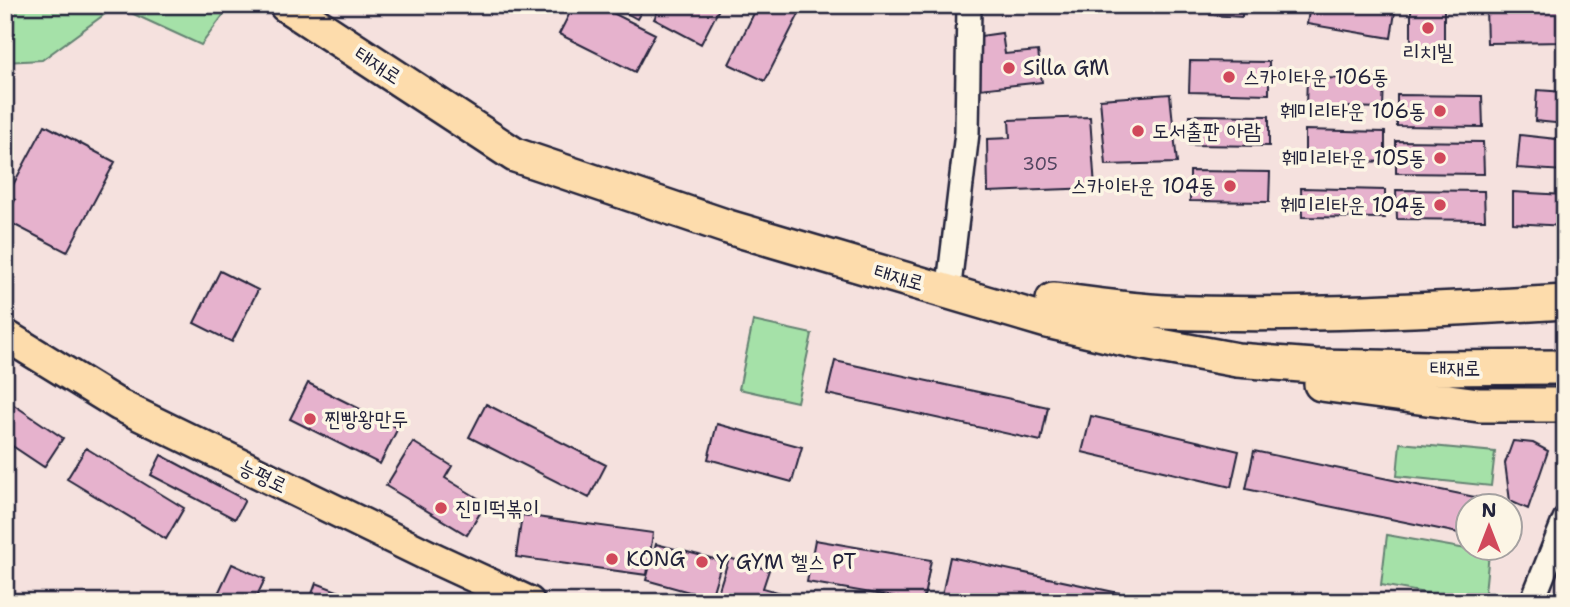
<svg xmlns="http://www.w3.org/2000/svg" width="1570" height="607" font-family="'Shantell Sans','Poor Story',sans-serif">
<style>
.green{fill:#a5e1a8;stroke:#648272;stroke-width:2}
.building{fill:#e6b2cd;stroke:#22223b;stroke-width:2}
.lines{fill:none;stroke-linecap:round;stroke-linejoin:round}
.minor-casing{stroke:#22223b;stroke-width:28}
.major-casing{stroke:#22223b;stroke-width:35}
.highway-casing{stroke:#22223b;stroke-width:38}
.minor{stroke:#fcf5e5;stroke-width:23}
.major{stroke:#fddcac;stroke-width:30}
.highway{stroke:#fddcac;stroke-width:33}
.poi-dot{fill:#d1495b;stroke:#fcf5e5;stroke-width:2.5}
.labels{text-anchor:middle;stroke-width:7;stroke-linejoin:round;paint-order:stroke}
.number-label{font-size:18px;fill:#534660}
.poi-label{font-size:21px;fill:#22223b;stroke:#fcf5e5;text-anchor:start}
.street-label{font-size:21px;fill:#22223b;stroke:#fcf5e5}
</style>
<rect width="100%" height="100%" fill="#f5e1de"/>
<filter id="ink" filterUnits="userSpaceOnUse"><feTurbulence type="fractalNoise" baseFrequency=".0143" numOctaves="2"/><feDisplacementMap in="SourceGraphic" scale="14" xChannelSelector="R" yChannelSelector="G"/><feConvolveMatrix kernelMatrix="1 2 1 2 8 2 1 2 1" color-interpolation-filters="sRGB"/></filter>
<g filter="url(#ink)">
<path class="green" d="M5 5H212L224 14 201 45 116 6 42 60 5 62Z
M753 321 812 334 797 402 739 389Z
M1400 443 1495 452 1491 486 1397 476Z
M1387 535 1489 553 1484 602H1474L1381 585Z"/>
<path class="building" d="M574 5H597L655 34 635 72 559 34Z
M612 5H645L637 19Z
M661 5H721L701 44 654 19Z
M758 5H786L800 12 765 81 729 64Z
M1092 5H1188L1189 12H1092Z
M1210 5H1242V17L1210 15Z
M1310 5H1350L1395 12 1391 38 1307 24Z
M1411 5H1444V51L1411 50Z
M1565 8V42L1487 43 1486 9Z
M1002 33 1005 54 1038 51 1042 82 980 89 973 37Z
M1190 61 1269 62V94L1189 92Z
M1307 78 1384 79 1383 108 1306 106Z
M1537 90 1565 92V124L1535 121Z
M1170 94 1177 163 1106 165 1100 99Z
M1397 95 1482 96 1483 127 1397 126Z
M1190 115 1269 116V146L1189 145Z
M1090 117 1095 188 988 192 987 139 1010 138 1009 120Z
M45 125 115 162 67 252 5 220 15 200 7 196Z
M1305 130 1385 132V162L1305 159Z
M1520 135 1565 140V171L1517 168Z
M1396 141 1483 142 1484 174 1396 173Z
M1190 171 1270 172 1269 202 1190 201Z
M1301 188 1385 190V218L1302 217Z
M1396 190 1484 191 1485 220 1397 219Z
M1513 192 1565 195V226L1513 223Z
M220 271 258 290 232 342 194 323Z
M835 361 1048 407 1041 441 827 394Z
M308 383 398 428 380 464 290 419Z
M5 399 63 438 44 467 5 441Z
M486 404 606 465 589 498 469 437Z
M1091 416 1239 451 1231 487 1082 452Z
M717 424 802 447 792 482 708 459Z
M1513 441 1533 443 1548 451 1528 509 1510 501 1505 463Z
M413 442 452 466 445 478 486 503 467 535 386 486Z
M86 448 184 508 166 539 67 479Z
M1254 451 1494 501 1493 505H1468V535L1246 489Z
M161 455 245 500 235 519 151 475Z
M522 515 653 533 647 575 516 557Z
M815 540 931 560 923 602 807 582Z
M656 544 722 561 711 598 646 580Z
M950 557 1147 599 1146 602H975L942 595Z
M729 558 769 570 763 588 788 595 786 602H715Z
M232 564 265 579 254 602H214Z
M316 583 364 601 365 602H309Z"/>
<g class="lines">
<g class="minor-casing">
<path id="minor" d="M950 277 967 133 969 5
M1532 602 1565 519"/>
</g>
<g class="major-casing">
<path id="major" d="M5 335 119 405 427 555 529 602"/>
</g>
<g class="highway-casing">
<path id="highway" d="M286 5 515 155 728 227 1047 321 1128 340 1237 360 1314 366 1429 368 1565 367
M1053 300C1090 304 1127 310 1164 312 1298 317 1432 310 1565 302
M1321 384 1479 405H1565"/>
</g>
<use href="#minor" class="minor"/>
<use href="#major" class="major"/>
<use href="#highway" class="highway"/>
</g>
</g>
<g class="poi-dot">
<circle cx="1428" cy="28" r="7"/>
<circle cx="1009" cy="68" r="7"/>
<circle cx="1229" cy="77" r="7"/>
<circle cx="1440" cy="111" r="7"/>
<circle cx="1138" cy="131" r="7"/>
<circle cx="1440" cy="158" r="7"/>
<circle cx="1230" cy="186" r="7"/>
<circle cx="1440" cy="205" r="7"/>
<circle cx="310" cy="419" r="7"/>
<circle cx="441" cy="508" r="7"/>
<circle cx="612" cy="559" r="7"/>
<circle cx="702" cy="562" r="7"/>
</g>
<g class="labels">
<g class="number-label">
<text x="1040" y="170">305</text>
</g>
<g class="poi-label">
<text x="1428" y="59" text-anchor="middle">리치빌</text>
<text x="1023" y="75">Silla GM</text>
<text x="1243" y="84">스카이타운 106동</text>
<text x="1426" y="118" text-anchor="end">훼미리타운 106동</text>
<text x="1152" y="138">도서출판 아람</text>
<text x="1426" y="165" text-anchor="end">훼미리타운 105동</text>
<text x="1216" y="193" text-anchor="end">스카이타운 104동</text>
<text x="1426" y="212" text-anchor="end">훼미리타운 104동</text>
<text x="324" y="426">찐빵왕만두</text>
<text x="455" y="515">진미떡볶이</text>
<text x="626" y="566">KONG</text>
<text x="716" y="569">Y GYM 헬스 PT</text>
</g>
<g class="street-label">
<text transform="translate(378 65) rotate(33)" y="7">태재로</text>
<text transform="translate(899 277) rotate(16)" y="7">태재로</text>
<text x="1455" y="375">태재로</text>
<text transform="translate(263 476) rotate(26)" y="7">능평로</text>
</g>
</g>
<rect width="1570" height="607" fill="none" stroke="#fcf5e5" stroke-width="28"/>
<rect x="14" y="14" width="1542" height="579" fill="none" stroke="#22223b" stroke-width="2.5" filter="url(#ink)"/>
<g transform="translate(1489 527)"><circle r="33" fill="#fcf5e5" stroke="#a5a1a1" stroke-width="2"/>
<path d="M0-5L12 26L0 18L-12 26Z" fill="#d1495b"/>
<text y="-10" font-size="19" font-weight="bold" text-anchor="middle" fill="#22223b">N</text>
</g>
</svg>
